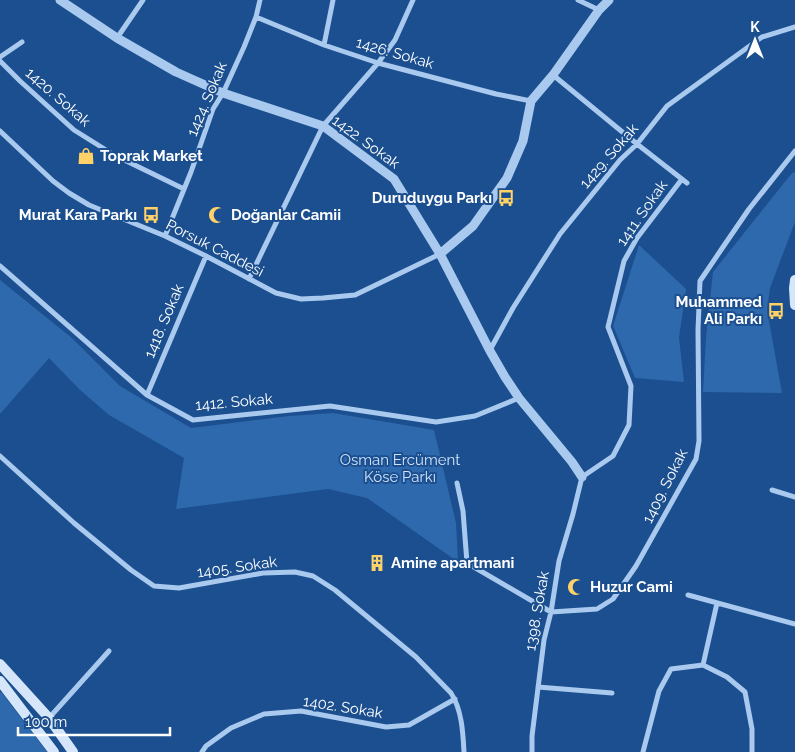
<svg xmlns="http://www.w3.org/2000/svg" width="795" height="752" font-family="Raleway,sans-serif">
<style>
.green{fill:#2e69ad}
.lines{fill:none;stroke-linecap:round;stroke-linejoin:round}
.minor{stroke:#a9c9ee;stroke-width:5}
.tertiary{stroke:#a9c9ee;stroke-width:9}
.secondary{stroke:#d6e6fa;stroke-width:10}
.labels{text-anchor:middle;stroke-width:4;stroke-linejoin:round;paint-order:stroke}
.street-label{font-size:15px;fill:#fff;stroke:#1b4f8f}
.poi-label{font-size:15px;font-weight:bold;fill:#fff;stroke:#1b4f8f;text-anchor:start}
.park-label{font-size:15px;fill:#cfe3fa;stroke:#1b4f8f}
</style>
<rect width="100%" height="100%" fill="#1b4f8f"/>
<path class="green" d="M795 172V222L770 288 767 310 782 393 703 392 706 337 713 272 792 173Z
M639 245 686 289 679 338 684 382 635 378 613 326Z
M0 280 72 338 120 386 191 428 289 416 333 413 434 430 456 523 458 562 367 498 328 489 176 509 184 458 109 415 79 389 49 358 0 414Z
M0 692 2 693 47 752H0Z"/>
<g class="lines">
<path class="minor" d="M578 0 599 10
M256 17 324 45 378 63 496 94 531 101
M117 38 143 0
M324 45 333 0
M0 57 22 42
M0 61 20 81 74 130 114 155 184 189
M553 75 637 144 687 183
M0 131 53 181 69 193 89 205 165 236 206 256 276 293 301 299 323 298 355 295 440 254
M165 236 191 172 213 109 223 93 244 47 256 17 260 0
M0 266 147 395 193 420 330 406 436 422 475 416 519 398
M249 279 323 126 378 63 395 40 413 0
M490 350 513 308 560 234 620 160 637 144 667 106 762 37 795 27
M147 395 206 256
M0 456 74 523 131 570 154 586 179 588 263 573 295 572 313 576 335 590 416 657 451 693C462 710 463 733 464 752
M457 483 463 511 467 563 551 612 597 609 613 599 636 566 696 459 699 441 698 330 700 281 723 247 749 209 795 151
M772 490 795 497
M688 595 795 624
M703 665 727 677 745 692 752 729V752
M703 665 717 603
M538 687 612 693
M49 718 109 651
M202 752 206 746 231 728 264 714 301 711 386 727 409 725 455 699
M532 752V736L544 640 551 612 559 561 573 514 582 477 613 456 629 425 631 386 608 327 624 261 637 238 682 179
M643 752 659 691 671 669 703 665"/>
<path class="tertiary" d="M60 0 117 38 176 72 223 93 323 126 394 179 440 254 490 351 505 377 519 398 572 462 582 477
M440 254 473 226 507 178 523 141 531 101 553 75 599 10 609 0"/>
<path class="secondary" d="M795 280 794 288 795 305
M0 664 49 718 73 752
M0 681 54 752"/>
</g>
<defs>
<g id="shop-bare" transform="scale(1.35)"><path d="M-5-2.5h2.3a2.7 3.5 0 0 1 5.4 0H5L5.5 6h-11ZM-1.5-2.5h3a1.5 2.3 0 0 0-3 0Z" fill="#ffd166" stroke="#1b4f8f" stroke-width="2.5" paint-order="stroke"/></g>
<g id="bus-bare" transform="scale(1.35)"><path d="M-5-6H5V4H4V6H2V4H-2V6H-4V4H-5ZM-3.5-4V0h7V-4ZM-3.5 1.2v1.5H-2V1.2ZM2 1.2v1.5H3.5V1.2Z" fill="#ffd166" stroke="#1b4f8f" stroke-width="2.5" paint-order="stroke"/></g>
<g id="mosque-bare" transform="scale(1.35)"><path d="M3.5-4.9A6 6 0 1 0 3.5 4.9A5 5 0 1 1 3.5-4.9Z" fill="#ffd166" stroke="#1b4f8f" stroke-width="2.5" paint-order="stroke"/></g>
<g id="building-bare" transform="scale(1.35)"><path d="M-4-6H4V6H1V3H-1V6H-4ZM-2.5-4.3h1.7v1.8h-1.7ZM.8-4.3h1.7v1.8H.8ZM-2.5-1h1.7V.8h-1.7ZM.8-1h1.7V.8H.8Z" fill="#ffd166" stroke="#1b4f8f" stroke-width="2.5" paint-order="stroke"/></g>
</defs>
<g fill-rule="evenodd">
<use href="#shop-bare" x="86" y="156"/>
<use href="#bus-bare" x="506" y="198"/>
<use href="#bus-bare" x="151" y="215"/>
<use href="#mosque-bare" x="217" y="215"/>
<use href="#bus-bare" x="776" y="311"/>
<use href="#building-bare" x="377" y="563"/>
<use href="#mosque-bare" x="576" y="587"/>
</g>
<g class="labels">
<g class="street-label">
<text transform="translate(395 53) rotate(16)" y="5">1426. Sokak</text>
<text transform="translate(58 97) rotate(41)" y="5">1420. Sokak</text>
<text transform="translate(207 99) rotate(-67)" y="5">1424. Sokak</text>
<text transform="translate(366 142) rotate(36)" y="5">1422. Sokak</text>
<text transform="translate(609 156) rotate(-49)" y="5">1429. Sokak</text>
<text transform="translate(642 213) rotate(-55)" y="5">1411. Sokak</text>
<text transform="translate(215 248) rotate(27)" y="5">Porsuk Caddesi</text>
<text transform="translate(164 321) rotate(-67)" y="5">1418. Sokak</text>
<text transform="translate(234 402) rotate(-5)" y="5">1412. Sokak</text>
<text transform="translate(665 486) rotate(-63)" y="5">1409. Sokak</text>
<text transform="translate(237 567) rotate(-8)" y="5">1405. Sokak</text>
<text transform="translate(537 611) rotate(-80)" y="5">1398. Sokak</text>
<text transform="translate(343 707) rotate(9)" y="5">1402. Sokak</text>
</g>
<g class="poi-label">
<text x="100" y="161">Toprak Market</text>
<text x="492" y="203" text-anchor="end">Duruduygu Parkı</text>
<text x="137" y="220" text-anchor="end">Murat Kara Parkı</text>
<text x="231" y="220">Doğanlar Camii</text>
<text x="762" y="307" text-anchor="end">Muhammed<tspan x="762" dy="17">Ali Parkı</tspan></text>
<text x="391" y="568">Amine apartmani</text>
<text x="590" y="592">Huzur Cami</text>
</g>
<g class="park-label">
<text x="400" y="465">Osman Ercüment<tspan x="400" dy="17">Köse Parkı</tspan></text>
</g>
</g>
<g transform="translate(755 40)" stroke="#1b4f8f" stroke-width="4" paint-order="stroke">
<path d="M0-4L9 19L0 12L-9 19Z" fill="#ffffff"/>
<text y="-8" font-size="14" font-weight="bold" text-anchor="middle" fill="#ffffff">K</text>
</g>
<path d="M18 727v8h152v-8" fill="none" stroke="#ffffff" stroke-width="2.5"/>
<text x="25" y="727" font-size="15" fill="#ffffff" stroke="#1b4f8f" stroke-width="4" paint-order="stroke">100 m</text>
</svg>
